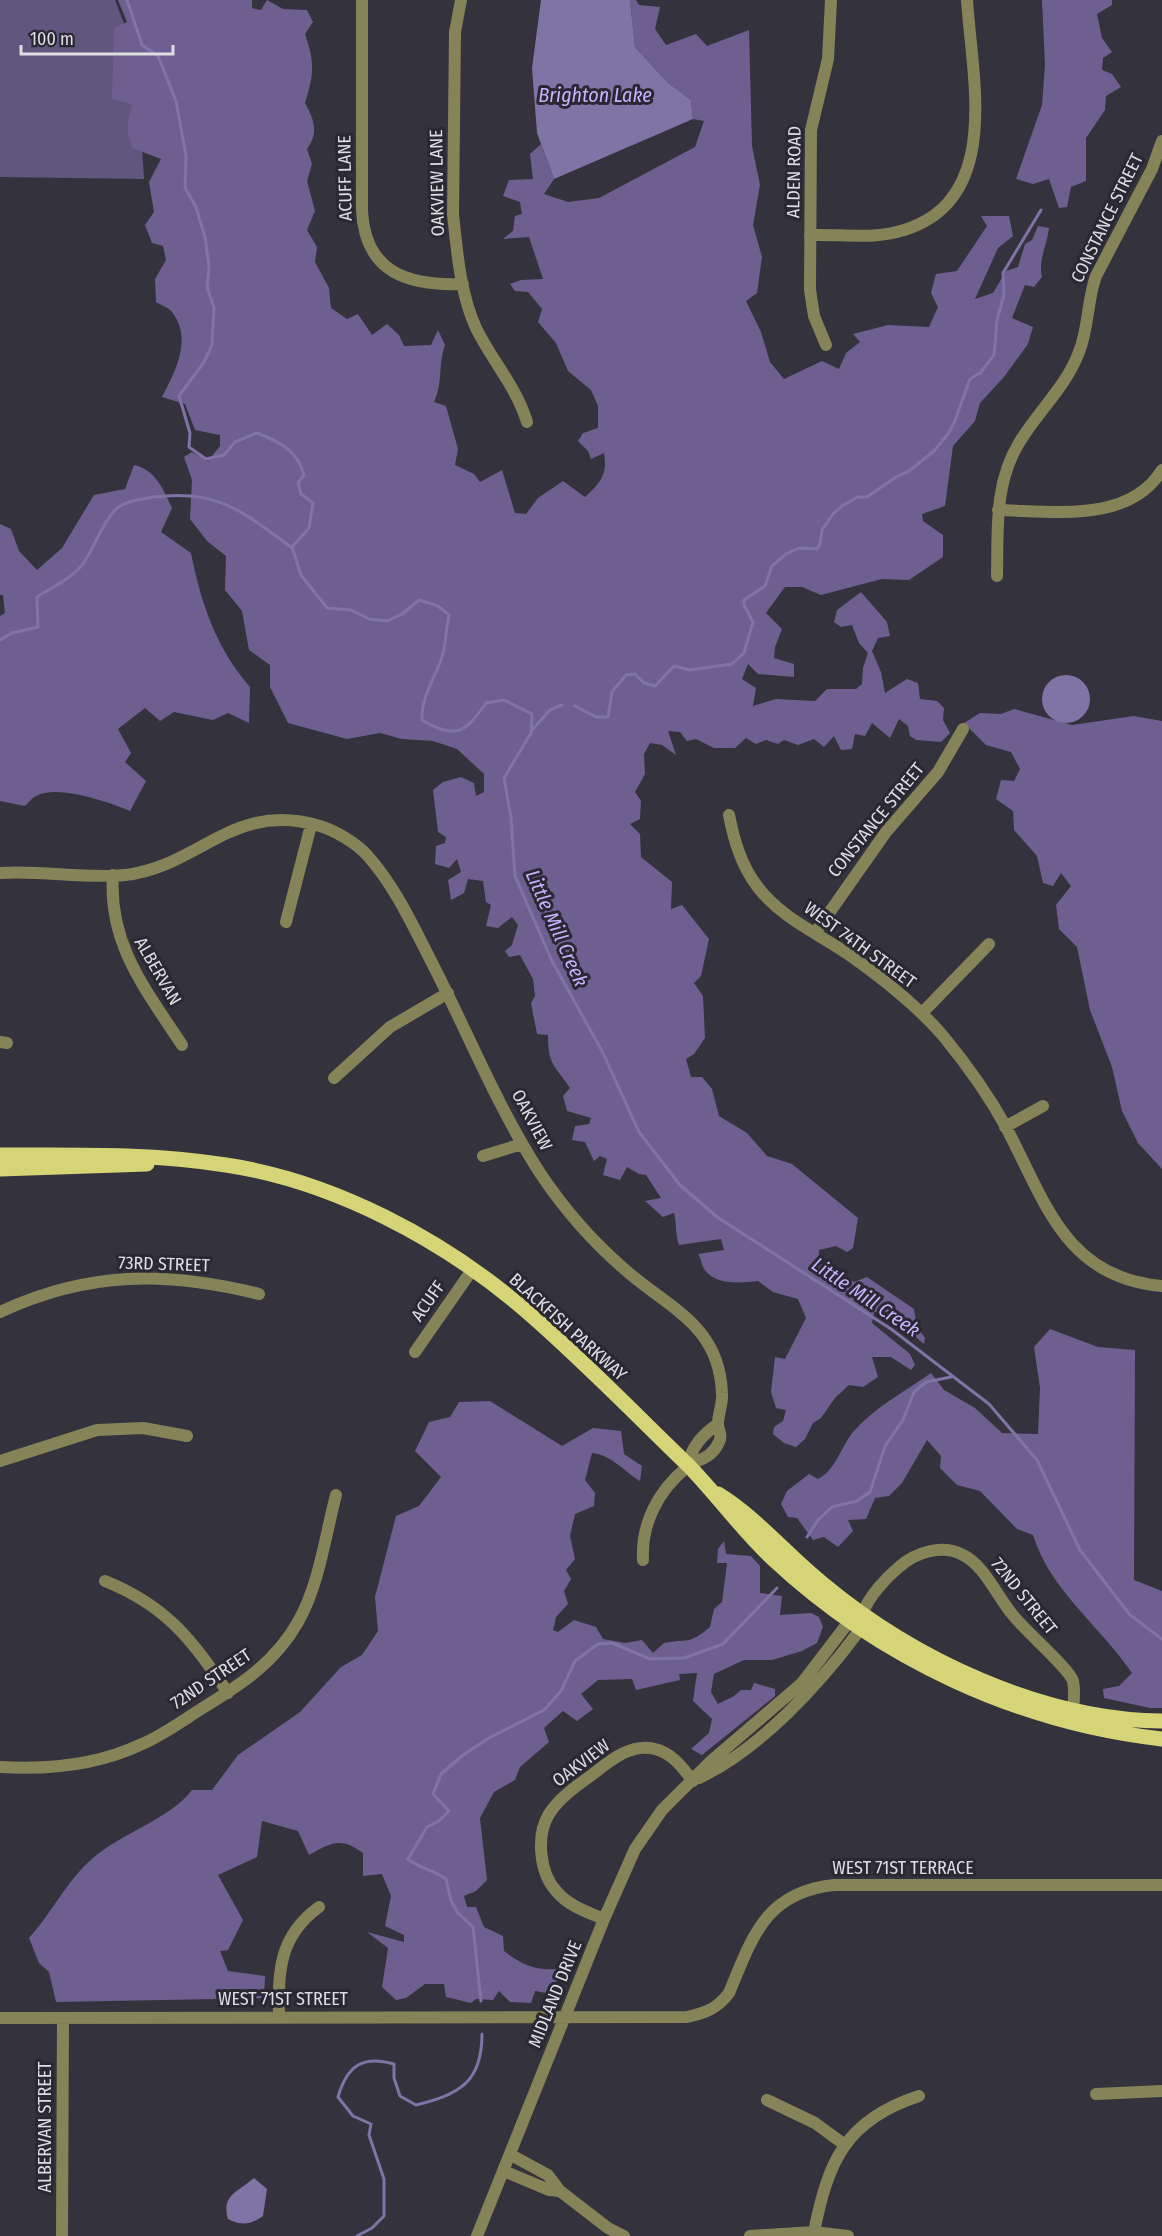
<svg xmlns="http://www.w3.org/2000/svg" width="1162" height="2236" font-family="'Fira Sans Condensed',sans-serif">
<style>
.green{fill:#60567e}
.forest{fill:#6d6091}
.water{fill:#8073a6}
.lines{fill:none;stroke-linecap:round;stroke-linejoin:round}
.stream{stroke:#8073a6;stroke-width:3}
.minor{stroke:#848458;stroke-width:12}
.major{stroke:#d5d477;stroke-width:15}
.labels{text-anchor:middle;stroke-width:6;stroke-linejoin:round;paint-order:stroke}
.street-label{font-size:18px;fill:#dfdde4;stroke:#2a2832}
.water-label{font-size:20px;font-style:italic;fill:#c6b2fe;stroke:#2a2832}
</style>
<rect width="100%" height="100%" fill="#34323c"/>
<path class="green" d="M0 0H115L136 55 144 179 0 177Z"/>
<path class="forest" d="M118 0H252V8L261 10 267 0 283 9 307 10 313 22 305 34C315 63 314 74 305 103 314 119 319 133 307 149L312 164 307 181 315 211 307 230 317 247 315 262 329 288 331 308 347 319 358 314 372 335 387 324 399 335 404 346 431 345 438 330 445 345C438 365 443 383 434 402L446 406 458 449 455 465 474 474 480 482 502 470 515 513 526 514 538 498 563 481 585 497C600 483 608 475 604 453L591 459 588 451 578 441 583 433 598 428V406L591 390 568 371 556 343 538 322 542 309 528 292 515 291 510 284 521 280 543 279 529 237 503 239 513 231 515 216 522 214 520 202 503 196 509 180 533 179 530 154 541 144 554 179 544 194 568 202 599 198 695 147 704 121 693 119 691 100 667 82 635 47 630 0H636L639 5 660 7 655 29 666 45 696 34 707 46 749 30 752 146 760 185 753 225 762 257 757 293 746 301 761 332 770 362 784 379 822 361 839 369 846 353 860 342 853 334 888 325 929 327 938 307 931 293 936 274 957 271 987 226 981 216H1009L1013 236 998 248 975 299 993 293 1006 271 1018 267 1025 244 1032 240 1038 226 1049 228C1047 246 1038 259 1042 277L1034 287 1025 285 1012 318 1033 327 1028 344 1004 377 980 403 975 421 953 446 945 506 922 514 923 521 943 535V557L909 580 882 579 821 595 802 587H785L766 613 782 629 775 647 774 658 794 664V677L758 674 748 664 742 679 756 688 753 706 776 699 815 701 827 689H856L862 684 863 668 868 653 859 643 852 625 841 627 834 622 837 610 861 592 887 622 890 636 878 638 872 651 881 672 885 693 907 679 918 683 920 699 937 701 944 708 943 720 950 733 941 742 916 740 910 736 908 726 899 719 890 738 872 723 865 736 855 734 852 749 841 750 834 736 824 747 814 739 798 745 784 740 778 744 766 740 756 744 746 738 735 748H714L696 739 687 741 680 732 668 731 676 755 662 745 650 743 644 754 645 774 635 792 641 801 640 819 630 824 640 834 641 857 672 882 671 909 682 905 709 939 701 976 694 983 703 996 705 1038 694 1054 686 1059 691 1077H702L712 1089 719 1116 747 1133 767 1156 792 1164 858 1218 853 1248 847 1252 836 1246 819 1250V1263L854 1282 867 1277 914 1309 917 1327 925 1338 924 1344 887 1312H874L872 1323 910 1354 915 1365 911 1370 891 1357H872L878 1377 863 1387 849 1385 835 1398 821 1418 813 1423 805 1439 796 1447 784 1443 773 1434 774 1427 783 1421 786 1410 776 1408 771 1392 775 1357 785 1359 806 1318 798 1299 773 1292 758 1281C741 1283 713 1286 703 1267 701 1262 701 1258 698 1254L724 1250 721 1239 679 1245C675 1234 677 1225 674 1213L663 1217 645 1201 661 1198 646 1175 639 1174 627 1167 620 1180 603 1175 607 1159 600 1156 594 1161 585 1142 572 1140 575 1126 589 1124 591 1118 567 1111 563 1096 570 1088C555 1065 548 1066 548 1035L537 1034 531 1003 535 996 533 979 520 955 509 957 505 951 512 945 518 925 512 917 498 928 486 926 491 905 486 902 483 881 468 879 464 893 451 900 448 880 461 872 457 859 449 868 435 864 436 846 445 843 446 837 438 832 433 790 443 782 461 777 474 783 476 796 484 792V774L457 749 433 741 402 739 380 733 347 739 288 723 270 687V665L249 650 242 611 225 590 226 556 207 541 190 519 192 480 184 457 192 452 208 461 220 446V435L195 430 185 404 162 397C175 372 193 339 172 312 169 308 161 305 156 302L155 279 166 260 163 246 152 243 145 225 154 212 149 182 161 159 132 148 127 128 132 104 112 99 114 28 127 22Z
M1042 0H1112V5L1097 14 1102 38 1112 52 1103 58 1102 70 1112 74 1121 87 1106 96 1105 110 1086 138V181L1071 187 1067 207 1059 208 1049 179 1033 184 1016 179 1042 105 1045 65Z
M134 465C156 470 163 489 172 508L161 532 191 553C201 603 216 648 250 687L249 723 228 713 213 720 174 712 160 721 145 708 118 729 131 753 125 762 146 781 130 811C109 802 57 784 36 796 32 798 28 803 25 806L0 801V616L5 613 3 595H0V524L11 529 19 551 37 570 62 548 94 495 125 489Z
M1014 709 1072 725 1134 716 1162 721V1169L1138 1143 1122 1111 1112 1067 1090 1010 1077 947 1059 929 1056 905 1071 886 1061 873 1053 886 1043 883 1037 856 1014 830 1013 811 996 799 1001 780 1014 781 1020 769 1011 752 986 745 964 723 980 713 1001 714Z
M1050 1329 1098 1347 1135 1350 1134 1580 1162 1591V1708H1150L1104 1698 1103 1689 1119 1686 1132 1673C1100 1626 1050 1590 1033 1535L1017 1529 980 1491 957 1485 940 1468 941 1456 927 1440 902 1483 889 1496 875 1498 866 1519 848 1520 853 1531 838 1547 824 1537 813 1540 797 1518 788 1517 781 1504 787 1491 809 1474 818 1479C835 1471 841 1447 853 1432 875 1407 904 1392 931 1373L944 1390 975 1408 1002 1433 1038 1434 1040 1388 1034 1347Z
M490 1401 562 1446 593 1428 621 1431 624 1454 642 1466 640 1481C622 1470 612 1455 592 1453L585 1480 595 1493 594 1506 575 1514 570 1536 575 1559 566 1570 571 1579 564 1591 568 1604 556 1617 553 1630 558 1632 574 1620 596 1627 603 1639 625 1643 642 1640 653 1653 664 1643C689 1638 687 1646 710 1627L714 1609 722 1602 727 1563H717L718 1549 724 1541 726 1554 751 1556 760 1566V1593L782 1596 780 1615 811 1613 819 1617 823 1627 817 1643 802 1651 772 1660H744L714 1674 711 1692 718 1704 734 1696 741 1690H751L754 1683 775 1689V1696L702 1755 691 1749 709 1733 712 1719 693 1701 697 1673 679 1674 680 1680 636 1690 632 1679 598 1680 581 1694 593 1709 577 1721 563 1711 544 1728 549 1742 520 1767 515 1780 494 1792 480 1818 487 1880 476 1891 464 1896 467 1907H476L484 1927 503 1936 504 1951C521 1964 535 1971 556 1969L557 1986 552 1994 535 1991 531 2003 510 2002 499 1991 493 2000 476 1999 471 2003 446 1997 444 1984H425L406 1998 396 2000 382 1987 388 1948 367 1932 404 1942V1935L385 1926 391 1896 382 1874 363 1876V1853C341 1837 332 1842 309 1855L298 1831 262 1821 257 1857 218 1875 243 1920 228 1950 220 1951 228 1971 265 1976 264 1998 56 2002 49 1972 39 1963 29 1938C52 1913 67 1880 93 1858 122 1833 171 1818 192 1790H212L238 1755 300 1712 341 1667 362 1655 378 1631 375 1597 396 1516 419 1506 441 1477 415 1451 429 1422 450 1417 459 1402Z"/>
<path class="water" d="M541 0H630L635 47 667 82 691 100 693 119 554 179 537 133 532 68Z
M1042 699a24 24 0 1 1 48 0a24 24 0 1 1-48 0Z
M254 2178 267 2189 263 2216C250 2225 242 2226 228 2219 221 2195 238 2192 254 2178Z"/>
<g class="lines">
<path class="stream" d="M127 0 142 45 158 56 176 101 186 156 185 188 196 207 205 237 209 267 207 287 214 308 212 345 204 362 179 396 190 433 189 447 206 459 224 455 235 442 257 433C280 442 297 450 304 475L298 483 301 494 313 503 309 528 292 547 301 575 327 608 351 610 369 619 387 621 402 614 419 600 438 606 449 615C446 629 446 644 442 657 435 678 421 697 422 720 456 740 465 733 486 703L504 700 532 714 531 733 504 778 511 818 515 876 552 961 602 1051 639 1132 680 1185 717 1217 891 1329 989 1404 1037 1460 1080 1550 1130 1615 1162 1639
M0 640 12 633 38 627 37 597C51 588 71 579 82 565 95 548 100 526 115 510 123 501 142 499 154 497 219 489 241 511 291 547
M575 706 596 717H608L612 692 626 675 635 674 644 683 655 686 674 666 690 670 732 664 744 653 753 622 744 605V600L765 586 772 566 786 554 799 548 817 549 820 544 822 530 833 514 842 506 858 497H867L896 477 909 471 934 451 948 434 954 423 970 379 980 373 994 355 997 320 1004 295 1003 273 1041 210
M531 731 550 710 562 705
M807 1537 818 1520 832 1507 857 1501 870 1492 885 1446 903 1420 914 1392 926 1382 951 1377
M481 2001 473 1927 458 1913 451 1901 446 1879C433 1870 419 1868 408 1859L427 1827 439 1821 449 1811 433 1794 441 1774 463 1755 489 1738 544 1710 561 1691 575 1661 598 1644 612 1643 650 1659 684 1658 723 1644 777 1588
M357 2236 372 2228 384 2216V2179L369 2135 371 2124 353 2116 338 2097C347 2066 362 2055 394 2064V2078L400 2096 416 2105C460 2094 482 2082 482 2034"/>
<path class="minor" d="M362 0V210C365 273 408 286 463 284
M461 0 455 32 453 214C457 251 460 293 476 328 492 361 516 386 527 422
M810 235C839 234 870 239 897 232 1004 205 972 80 967 0
M826 345 814 316 810 290 811 130 828 59 831 0
M998 510C1052 511 1129 524 1162 470
M997 576C998 530 994 484 1019 443 1038 411 1066 387 1079 352 1089 328 1087 300 1096 276L1152 169 1162 141
M729 815C734 840 741 865 757 886 780 917 817 933 848 954 882 978 917 1005 944 1037 967 1065 989 1096 1006 1127 1045 1201 1065 1278 1162 1286
M0 873C41 870 84 879 125 875 199 867 233 800 320 826 336 831 356 843 367 855 394 885 411 922 429 957 466 1028 496 1105 540 1173 564 1209 590 1239 622 1267 667 1308 719 1323 722 1393 723 1403 718 1414 718 1424 718 1431 723 1435 719 1442 711 1460 698 1458 686 1468 658 1491 641 1524 643 1560
M113 875C108 944 146 990 182 1045
M286 922 311 825
M815 933 886 832 938 772 963 729
M922 1013 989 944
M0 1042 7 1043
M334 1078 390 1027 448 993
M1005 1127 1043 1106
M483 1156 522 1144
M0 1312C88 1271 166 1271 259 1294
M415 1352 472 1270
M0 1461 97 1430 143 1428 187 1436
M688 1465C692 1446 702 1435 718 1424
M105 1581C167 1606 192 1640 228 1693
M0 1767C49 1770 98 1765 142 1744 163 1735 182 1721 201 1709 240 1685 275 1663 298 1622 319 1585 325 1537 336 1495
M699 1778C760 1749 819 1685 859 1631 864 1625 862 1620 863 1613 868 1597 887 1577 899 1567 916 1552 942 1544 963 1555 984 1565 997 1596 1012 1614 1024 1630 1069 1668 1073 1681 1075 1690 1074 1700 1073 1709
M604 1919C587 1912 569 1906 557 1892 539 1873 536 1835 549 1814 560 1797 578 1785 593 1774 611 1760 631 1743 655 1749 672 1753 682 1767 693 1781
M279 2017C278 1971 279 1936 319 1907
M0 2018 687 2017C705 2013 717 2009 729 1993 752 1938 765 1892 834 1885H1162
M1096 2094 1162 2091
M767 2100 815 2123 845 2145
M511 2155 548 2175 560 2191 608 2228 624 2236
M504 2171 549 2190 560 2191
M814 2232C828 2162 845 2120 919 2096
M62 2236 63 2018
M477 2236 604 1919 635 1849 662 1810 711 1761 802 1683 851 1619 857 1616
M750 2236 814 2232 848 2236"/>
<path class="major" d="M0 1155C75 1155 151 1153 226 1165 333 1181 442 1239 524 1309 581 1358 634 1413 688 1465 718 1496 742 1530 773 1559 879 1658 1018 1723 1162 1739
M0 1169 147 1164
M718 1494C757 1518 787 1555 822 1583 913 1659 1042 1720 1162 1721"/>
</g>
<g class="labels">
<g class="street-label">
<text transform="translate(794 172) rotate(-89)" y="6">ALDEN ROAD</text>
<text transform="translate(345 178) rotate(-91)" y="6">ACUFF LANE</text>
<text transform="translate(437 183) rotate(-91)" y="6">OAKVIEW LANE</text>
<text transform="translate(1107 218) rotate(-64)" y="6">CONSTANCE STREET</text>
<text transform="translate(876 820) rotate(-51)" y="6">CONSTANCE STREET</text>
<text transform="translate(860 945) rotate(36)" y="6">WEST 74TH STREET</text>
<text transform="translate(158 971) rotate(60)" y="6">ALBERVAN</text>
<text transform="translate(532 1120) rotate(62)" y="6">OAKVIEW</text>
<text transform="translate(164 1264) rotate(2)" y="6">73RD STREET</text>
<text transform="translate(428 1301) rotate(-55)" y="6">ACUFF</text>
<text transform="translate(568 1327) rotate(42)" y="6">BLACKFISH PARKWAY</text>
<text transform="translate(1024 1596) rotate(51)" y="6">72ND STREET</text>
<text transform="translate(211 1679) rotate(-34)" y="6">72ND STREET</text>
<text transform="translate(581 1763) rotate(-37)" y="6">OAKVIEW</text>
<text x="903" y="1874">WEST 71ST TERRACE</text>
<text transform="translate(555 1994) rotate(-68)" y="6">MIDLAND DRIVE</text>
<text x="283" y="2005">WEST 71ST STREET</text>
<text transform="translate(45 2127) rotate(-90)" y="6">ALBERVAN STREET</text>
</g>
<g class="water-label">
<text x="595" y="102">Brighton Lake</text>
<text transform="translate(557 928) rotate(66)" y="7">Little Mill Creek</text>
<text transform="translate(866 1297) rotate(34)" y="7">Little Mill Creek</text>
</g>
</g>
<path d="M21 45v9h152v-9" fill="none" stroke="#dfdde4" stroke-width="3"/>
<text x="30" y="45" font-size="18" fill="#dfdde4" stroke="#2a2832" stroke-width="4.5" paint-order="stroke">100 m</text>
</svg>
